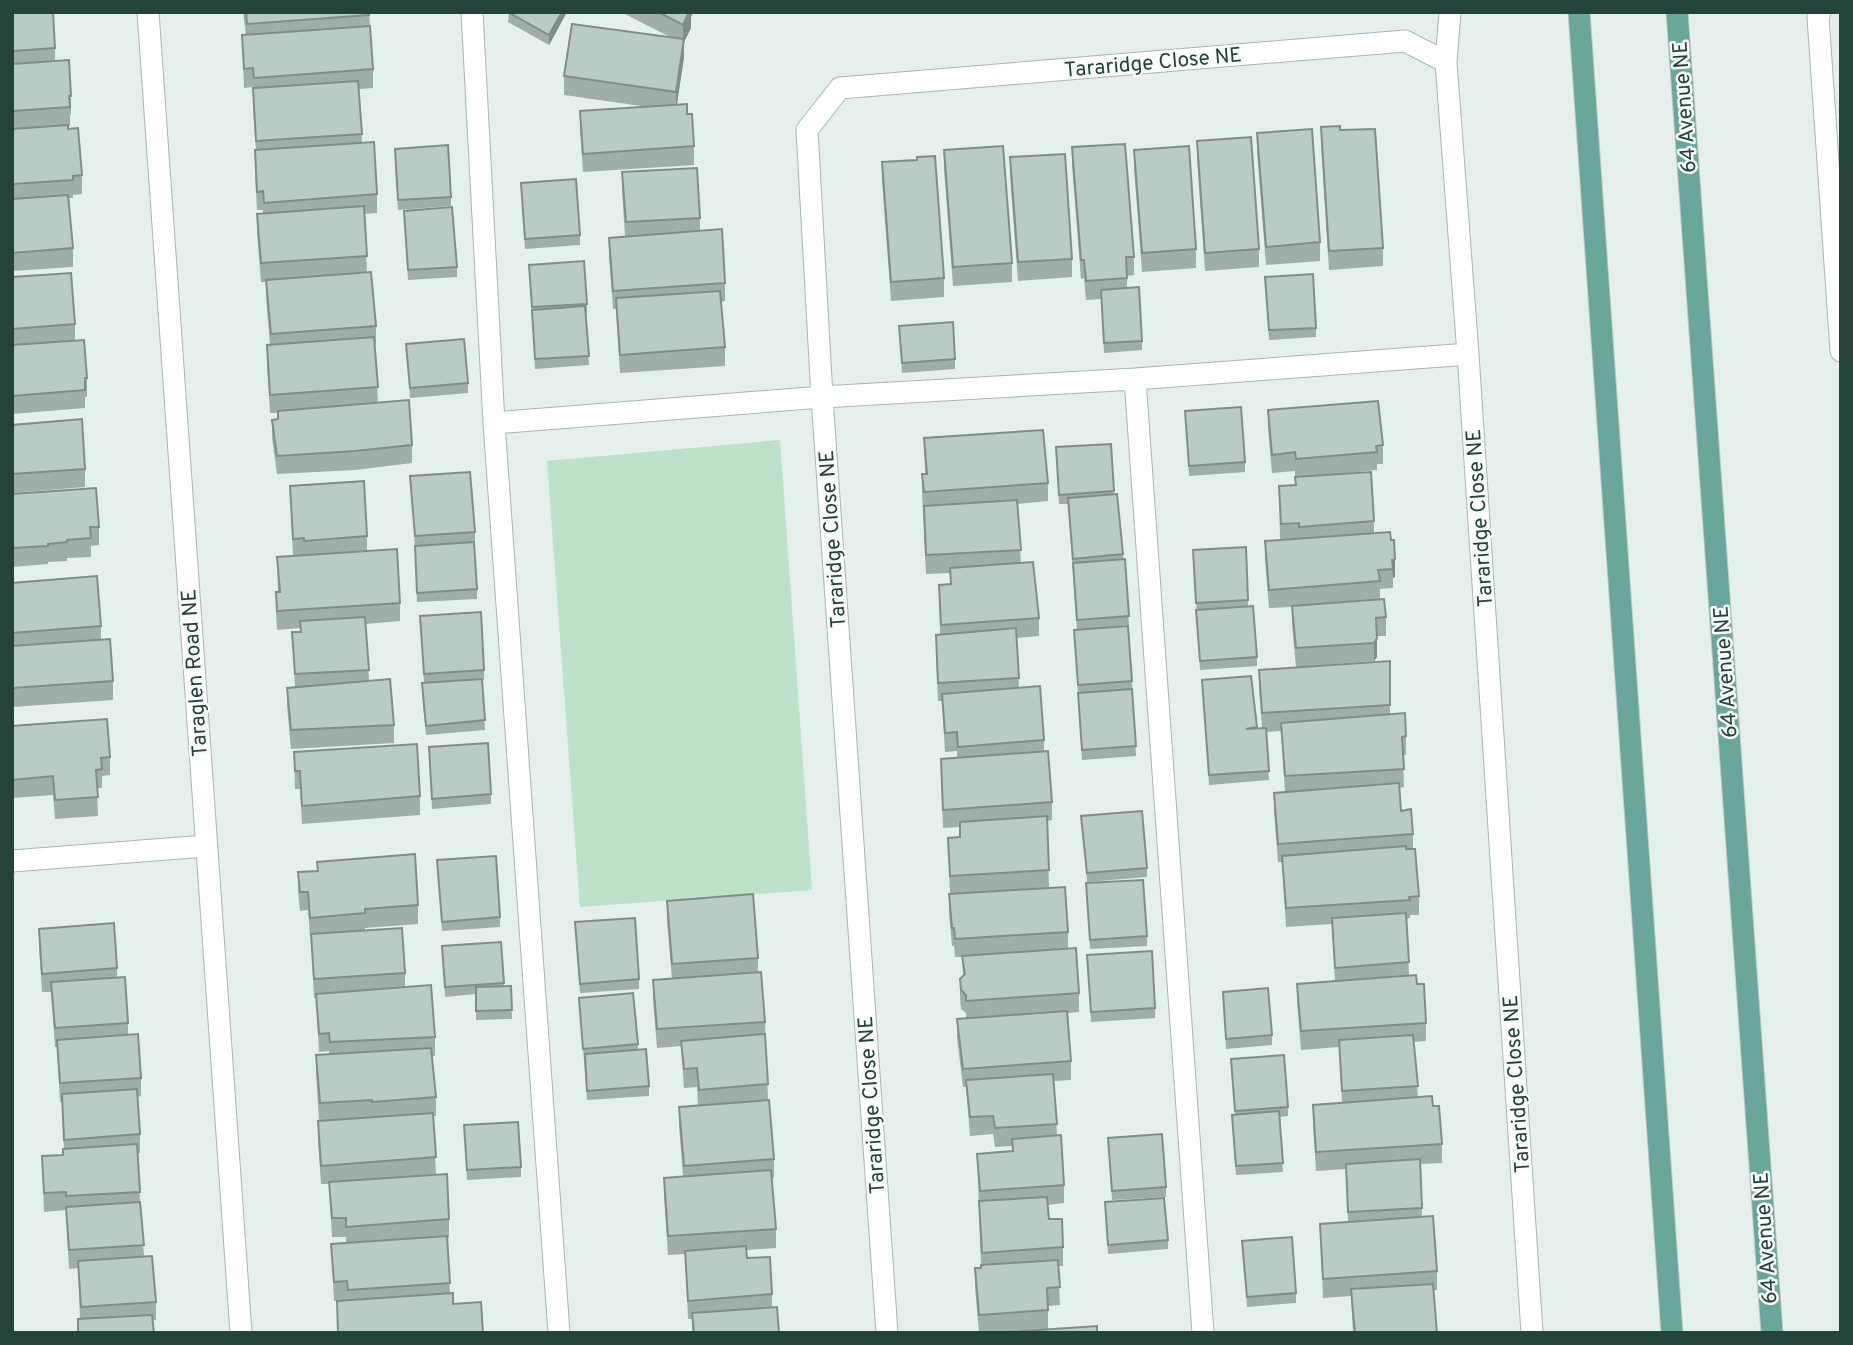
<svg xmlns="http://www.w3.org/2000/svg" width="1853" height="1345" font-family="Overpass,sans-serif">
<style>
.green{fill:#bee1c9}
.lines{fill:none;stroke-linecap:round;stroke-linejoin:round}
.minor-casing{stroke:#a7b8b3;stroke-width:23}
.major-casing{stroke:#c1cac8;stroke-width:23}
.minor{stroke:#fff;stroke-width:21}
.major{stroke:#68a799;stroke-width:21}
.wall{fill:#a0aea9}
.shaded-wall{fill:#828d89}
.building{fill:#bacac4;stroke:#828d89;stroke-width:2}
.labels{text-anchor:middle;stroke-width:5;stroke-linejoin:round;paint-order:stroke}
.street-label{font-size:21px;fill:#23433b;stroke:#f7fbf9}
</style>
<rect width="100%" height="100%" fill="#e5efeb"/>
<path class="green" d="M780 440 812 890 580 907 547 461Z"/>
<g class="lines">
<g class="minor-casing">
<path id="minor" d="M148 12 241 1333
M472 12 494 423 559 1333
M1450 12 1446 62 1468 354 1532 1333
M1820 12 1818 17 1841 351
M1135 379 1203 1333
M494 423 822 397 1135 379 1468 354
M12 861 206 846
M887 1333 822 397 807 130 840 88 1405 41 1446 62"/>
</g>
<g class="major-casing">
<path id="major" d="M1579 12 1672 1333
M1677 12 1772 1333"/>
</g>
<use href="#minor" class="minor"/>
<use href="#major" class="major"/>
</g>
<path class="wall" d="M12 12 55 48V61L71 96V115H70V126H68L82 175V194L73 195V198H69L73 248V267L12 271Z
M243 12H369L373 69V88L359 89 362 143 377 194V213L364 214 367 272 376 326V344H375L378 402 412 445V463L355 470 277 474 272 438V420L278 419V413H270L267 364V345H270L266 298V282H261L257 233V214L263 213V210H257L255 169V150H256L253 107V87L244 88 242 35H246Z
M509 12H567L549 45 508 22Z
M621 12H693L691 17V28L684 42V57L677 104 687 114 694 146V165L583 172 580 130V111L648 107 564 95V76L670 37Z
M1321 127 1340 130 1383 248V266L1329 270 1321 145Z
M1257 133 1320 242V261L1266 265 1257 152Z
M1197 141 1259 249V267L1205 271 1197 159Z
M1072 147 1134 257V275L1127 276V288L1142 341V350L1104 353 1101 299 1086 300 1084 278 1081 279 1072 166Z
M395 149 451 197V206L398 210Z
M944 150 1012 263V282L953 286 944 169Z
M1134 150 1196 249V268L1142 272 1134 168Z
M1010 157 1072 259V277L1018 281 1010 176Z
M917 160 944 278V297L891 301 882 181V162Z
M622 172 700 218V231L725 283V301L721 302 725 347V366L620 373 616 309H613L609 256V238L625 236 622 191Z
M521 183 580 235V245L525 249Z
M404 211 457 267V277L408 280Z
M529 265 587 304V313H586L589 365 535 369Z
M12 277 75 324V341L87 378V397H85V408L12 414Z
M1265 277 1316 328V337L1269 340Z
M899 326 955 359V369L902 373Z
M406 344 468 383V393L410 398Z
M1268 410 1383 445V464H1377V470L1327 475 1374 521V533L1390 532 1395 577 1393 578V588L1380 589V600L1386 617V636H1377V657L1374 661 1296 667 1292 625V607L1269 608 1265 560V541L1280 540 1279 486 1295 485V471L1272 473 1268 428Z
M1185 411 1245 462V472L1189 476Z
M12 425 85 469V487L12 493Z
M924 438 1048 483V501L1017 504 1021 563 1039 618V636L1017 638 1019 688 1044 740V751L1052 802V820L1047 821 1049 888 1068 932V949L1079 993V1012L1068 1013 1071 1061V1080L1054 1081 1057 1135 1064 1185V1203L1048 1205 1049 1219 1063 1247V1266H1058L1060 1305 1048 1306V1329L979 1333 975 1287V1268H981V1265L977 1154 1012 1151V1146L995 1147 993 1134 970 1136 966 1087H963L957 1038V1019H966V1013L961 1009 960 998V979L963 976 962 957H955L954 946H952L949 913V894H950L948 838 960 837V827L943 828 941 777V759L957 757V751L945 752 942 701H938L936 653V635L940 634 939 585 950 584V573L926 574 922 493V474H925Z
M1111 444 1114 494 1123 554 1129 625 1077 630 1068 504H1059L1056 447Z
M410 476 475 532V542L415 546Z
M290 486 367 536V551L400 603V621L366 624 369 681 394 725V743L291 749 287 706V688L295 687 292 632H300V628L277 630 276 611V592H278L277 557 293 556Z
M12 494 99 527V545L91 546V557L67 558V561L48 562V564L12 567Z
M1246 547 1248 606 1257 657V666L1200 670 1193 550Z
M415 556 477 589V599L417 602Z
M12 583 101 626V639L113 681V700L12 707Z
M420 616 484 670V680H482L485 730 426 735 422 693V683H424Z
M1074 630 1132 681 1136 756 1082 760Z
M1390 661V714L1406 736V755H1403L1404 787 1399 788 1401 811 1413 834V849L1419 896V915H1410V918L1407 919 1409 975 1417 984 1426 1023V1041L1414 1042 1418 1097 1433 1106 1442 1144V1163L1420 1164 1422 1217 1437 1271V1290H1434L1437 1333H1353L1351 1296 1323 1298 1320 1224 1348 1222 1346 1169 1316 1171 1313 1124V1105L1342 1103 1339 1047 1301 1050 1297 1002V984L1335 981 1332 924 1286 927 1282 862H1278L1274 811V793L1285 792 1281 731 1267 732 1269 780 1209 785 1202 680 1257 729 1262 728 1259 688V670Z
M12 726 110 757V775L102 776V788H97L98 816 55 819 53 795 12 798Z
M429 747 491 794V804L432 809Z
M294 752 420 796V815L302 824 300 789H295Z
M1081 816 1147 868V877L1087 882Z
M437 860 500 917V927L442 931Z
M317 862 418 905V924L365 928V930L405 973V987L435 1037V1056H432L436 1097V1116H433L436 1175 449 1219V1238H447L450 1293 453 1304 483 1333H337V1301L347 1300 334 1301 331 1244 346 1243V1237H332L329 1184H321L318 1140V1121H319L316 1073V1055L329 1054V1051L319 1052 316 998H314L311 936H310L308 910 300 911 298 891V872L317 871Z
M1086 883 1147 936V946L1090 949Z
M667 901 758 958V973L765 1022 768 1100 774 1159V1178H772L776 1229V1248L747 1250V1258L772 1294V1308L779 1333H692V1319H688L685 1254 668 1255 664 1196V1178L683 1176 679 1126V1107L698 1105 697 1087 684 1088 681 1046 657 1048 653 999V980L672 979 667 920Z
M575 922 639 979V989L580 993Z
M39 929 117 968V977L128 1023V1035L141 1078V1096L137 1097 140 1134V1153H138L140 1202 144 1256 156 1302V1320H153L154 1333H78V1319H80L78 1268 69 1269 66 1210 44 1212 42 1156 63 1155 64 1149 62 1102H60L57 1047H55L51 992H42L39 947Z
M501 942 504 987 511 986 512 1019 476 1020V994L445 997 442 946Z
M1087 955 1155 1008V1018L1091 1022Z
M1223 992 1272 1035V1045L1226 1049Z
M579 998 638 1044V1050L649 1086V1096L587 1100Z
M1231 1059 1288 1107V1116L1280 1117 1283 1172 1236 1175 1232 1125V1115H1235Z
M464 1125 521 1167V1177L467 1180Z
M1108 1138 1166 1187V1197L1112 1200Z
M1105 1202 1168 1240V1249L1108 1254Z
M1242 1241 1296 1293V1303L1247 1307Z"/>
<path class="shaded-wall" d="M562 12H567L549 45V35Z
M687 12H693L691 17V28L684 42V57L676 110V92L683 44V25Z
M1395 559V577L1393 578 1392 560Z
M1377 638V657L1374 661V643Z"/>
<path class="building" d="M12 12H53L55 48 12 51Z
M246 12H369V15L247 24Z
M508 12H562L549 35Z
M658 12H689L683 25Z
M572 24 684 39 676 92 564 76Z
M370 26 373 69 254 78 253 68 244 69 242 35Z
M69 60 71 96H69L70 107 12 111V64Z
M358 81 362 134 256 141 253 88Z
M687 104V114H692L694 146 583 154 580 111Z
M68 125V129L78 128 82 175 73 176V180L12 184V129Z
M1340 126V130L1375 129 1383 248 1329 251 1321 127Z
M1312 129 1320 242 1266 247 1257 133Z
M1251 137 1259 249 1205 253 1197 141Z
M374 142 377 194 264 203 263 191 257 192 255 150Z
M1125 144 1134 257H1126L1127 278 1086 281 1084 260H1081L1072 147Z
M448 145 451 197 398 200 395 149Z
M1003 146 1012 263 953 267 944 150Z
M1189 146 1196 249 1142 253 1134 150Z
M1065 154 1072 259 1018 262 1010 157Z
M935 156 944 278 891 282 882 162 917 160V157Z
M697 168 700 218 626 222 622 172Z
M576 179 580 235 525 239 521 183Z
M68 195 73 248 12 253V199Z
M364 206 367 256 261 263 257 214Z
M452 207 457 267 408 270 404 211Z
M722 229 725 283 613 291 609 238Z
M584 261 587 304 532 307 529 265Z
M371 272 376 326 271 334 266 280Z
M71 273 75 324 12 329V277Z
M1313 274 1316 328 1269 330 1265 277Z
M1139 287 1142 341 1104 343 1101 290Z
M720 291 725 347 620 355 616 298Z
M585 306 589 356 535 359 532 310Z
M953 322 955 359 902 363 899 326Z
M374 337 378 387 270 395 267 345Z
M464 339 468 383 410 388 406 344Z
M84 340 87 378H85V390L12 396V345Z
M409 400 412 445 355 451 277 456 272 420 278 419V411Z
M1378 401 1383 445 1376 446 1377 452 1296 459 1295 452 1272 455 1268 410Z
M1241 407 1245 462 1189 466 1185 411Z
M82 419 85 469 12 474V425Z
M1043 430 1048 483 924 492 922 474H927L924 438Z
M1111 444 1114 491 1059 495 1056 447Z
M470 472 475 532 415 536 410 476Z
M1371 472 1374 521 1299 527V523L1281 524 1279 486 1296 485 1295 477Z
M364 481 367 536 304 541V538L293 539 290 486Z
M96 488 99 527H90L91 538 67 540V542L48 544V546L12 548V494Z
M1117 494 1123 554 1073 559 1068 498Z
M1017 500 1021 550 926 555 924 506Z
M1390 532 1391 540H1394L1395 559 1392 560 1393 569 1378 570 1380 581 1269 590 1265 541Z
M474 542 477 589 417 593 415 546Z
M1246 547 1248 600 1196 603 1193 550Z
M397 549 400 603 277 611 276 592H280L277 557Z
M1125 559 1129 616 1077 620 1073 563Z
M1033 562 1039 618 941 625 939 585 951 584 950 568Z
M97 576 101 626 12 633V583Z
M1384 599 1386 617 1376 618 1377 638 1374 643 1296 648 1292 606Z
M1253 606 1257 657 1200 661 1196 610Z
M481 612 484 670 424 674 420 616Z
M365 617 369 670 295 674 292 632H301L300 621Z
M1128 626 1132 681 1078 685 1074 630Z
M1016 628 1019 678 938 683 936 635Z
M110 639 113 681 12 688V646Z
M1390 661V705L1262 713 1259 670Z
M1251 676 1257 727 1246 729 1266 728 1269 771 1209 775 1202 680Z
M390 679 394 725 291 730 287 688Z
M482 679 485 720 426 726 422 683Z
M1040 686 1044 740 958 747 957 732 945 733 942 694Z
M1132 689 1136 746 1082 750 1078 693Z
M1405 713 1406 736 1402 737 1404 769 1285 776 1281 723Z
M107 719 110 757 101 758 102 769 96 770 98 797 55 800 53 776 12 780V726Z
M488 743 491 794 432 799 429 747Z
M417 744 420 796 302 806 300 771H295L294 752Z
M1048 751 1052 802 943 810 941 759Z
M1399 783 1401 811 1411 809 1413 834 1278 844 1274 793Z
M1142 811 1147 868 1087 873 1081 816Z
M1047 816 1049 870 950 876 948 838 960 837V822Z
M1406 846V849H1415L1419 896 1409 897 1410 900 1286 908 1282 856Z
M415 854 418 905 365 909V913L310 918 308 892H300L298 872 318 871 317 862Z
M496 856 500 917 442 922 437 860Z
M1143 880 1147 936 1090 940 1086 883Z
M1065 887 1068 932 955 939 954 928H952L949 894Z
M753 894 758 958 672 964 667 901Z
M1406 913 1409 962 1335 968 1332 918Z
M635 918 639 979 580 984 575 922Z
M114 923 117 968 42 974 39 929Z
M402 928 405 973 314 979 311 934Z
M501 942 504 983 445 987 442 946Z
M1076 948 1079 993 966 1001V995L961 990 960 979 965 974 962 956Z
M1152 951 1155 1008 1091 1012 1087 955Z
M761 972 765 1022 657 1029 653 980Z
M1416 975 1417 984H1424L1426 1023 1301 1031 1297 984Z
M125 977 128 1023 55 1028 51 982Z
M431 985 435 1037 330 1042 329 1033 319 1034 316 994Z
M511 986 512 1010 476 1011V987Z
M1268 988 1272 1035 1226 1039 1223 992Z
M633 993 638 1044 583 1049 579 998Z
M1067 1011 1071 1061 963 1069 957 1019Z
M138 1034 141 1078 60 1083 57 1040Z
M765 1034 768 1084 699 1090 697 1068 684 1069 681 1041Z
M1413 1035 1418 1086 1342 1091 1339 1040Z
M431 1048 436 1097 372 1102V1100L320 1103 316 1055Z
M646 1049 649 1086 587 1091 585 1054Z
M1284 1055 1288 1107 1235 1111 1231 1059Z
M1053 1074 1057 1124 995 1128 993 1116 970 1117 966 1080Z
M137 1089 140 1134 64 1140 62 1094Z
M1432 1096 1433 1106H1439L1442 1144 1316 1152 1313 1105Z
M769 1100 774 1159 684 1166 679 1107Z
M1279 1111 1283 1163 1236 1166 1232 1115Z
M433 1113 436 1157 321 1166 318 1121Z
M518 1122 521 1167 467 1170 464 1125Z
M1162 1134 1166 1187 1112 1191 1108 1138Z
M1061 1135 1064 1185 980 1191 977 1154 1013 1151 1012 1139Z
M137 1144 140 1192 66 1196V1192L44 1193 42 1156 63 1155V1149Z
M1420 1159 1422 1208 1348 1212 1346 1164Z
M771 1170 776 1229 668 1236 664 1178Z
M447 1174 449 1219 346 1227V1218H332L329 1182Z
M1047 1197 1049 1219H1062L1063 1247 982 1253 979 1201Z
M1164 1198 1168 1240 1108 1245 1105 1202Z
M140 1202 144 1245 69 1250 66 1207Z
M1433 1216 1437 1271 1323 1279 1320 1224Z
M447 1236 450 1283 348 1290 347 1281 334 1282 331 1244Z
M1292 1237 1296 1293 1247 1297 1242 1241Z
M746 1246 747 1258 770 1257 772 1294 688 1301 685 1251Z
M152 1256 156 1302 81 1307 78 1261Z
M1058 1260 1060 1287 1047 1288 1048 1310 979 1315 975 1268H981V1265Z
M1433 1284 1437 1333H1355L1351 1289Z
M453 1293V1304L481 1302 483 1333H338L337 1301Z
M777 1307 779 1333H694L692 1313Z
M152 1315 154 1333H78V1319Z
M1097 1326V1333H995Z"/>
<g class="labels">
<g class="street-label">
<text transform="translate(1153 62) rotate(-5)" y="7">Tararidge Close NE</text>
<text transform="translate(1684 107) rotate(-94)" y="7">64 Avenue NE</text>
<text transform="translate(1479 518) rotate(-94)" y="7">Tararidge Close NE</text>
<text transform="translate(832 539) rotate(-94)" y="7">Tararidge Close NE</text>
<text transform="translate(1725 672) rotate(-94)" y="7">64 Avenue NE</text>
<text transform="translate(194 673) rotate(-94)" y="7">Taraglen Road NE</text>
<text transform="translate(1516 1084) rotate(-94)" y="7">Tararidge Close NE</text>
<text transform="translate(871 1105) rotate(-94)" y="7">Tararidge Close NE</text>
<text transform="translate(1765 1238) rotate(-94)" y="7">64 Avenue NE</text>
</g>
</g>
<rect width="1853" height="1345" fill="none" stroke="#23433b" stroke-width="28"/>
</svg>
